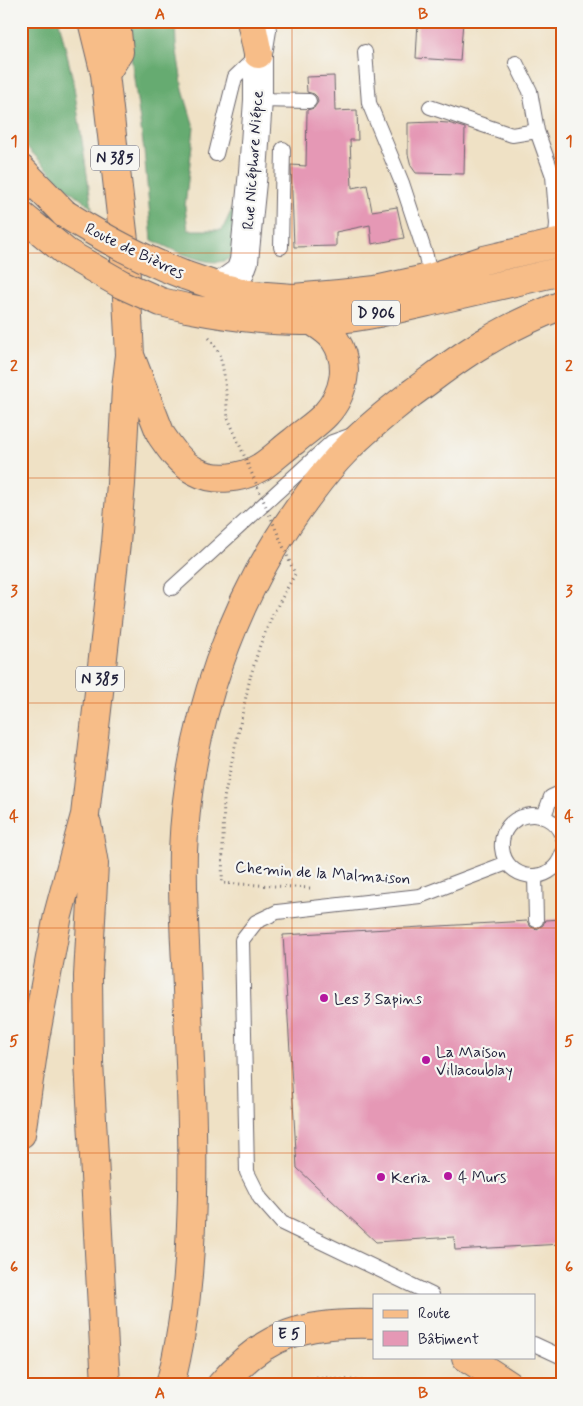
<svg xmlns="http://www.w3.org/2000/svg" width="583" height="1406" font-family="Mynerve,sans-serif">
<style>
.forest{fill:#66ab71;stroke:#446656}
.building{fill:#e598b5}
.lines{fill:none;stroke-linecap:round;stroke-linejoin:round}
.service-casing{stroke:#6a656b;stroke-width:16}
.minor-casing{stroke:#6a656b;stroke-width:30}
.primary-casing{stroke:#6a656b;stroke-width:30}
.trunk-casing{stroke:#6a656b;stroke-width:30}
.path{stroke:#6a656b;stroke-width:3;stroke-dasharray:1 4;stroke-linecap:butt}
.service{stroke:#fff;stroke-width:14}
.minor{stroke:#fff;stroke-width:28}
.primary{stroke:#f7bd88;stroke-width:28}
.trunk{stroke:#f7bd88;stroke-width:28}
.primary-bridge-casing{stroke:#6a656b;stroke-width:30;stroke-linecap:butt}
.path-bridge{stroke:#6a656b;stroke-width:3;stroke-dasharray:1 4;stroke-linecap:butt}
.primary-bridge{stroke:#f7bd88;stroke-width:28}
.grid{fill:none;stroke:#d45411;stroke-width:1;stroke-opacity:0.55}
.poi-dot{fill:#b5179e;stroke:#f6f6f2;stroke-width:2}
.labels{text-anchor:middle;stroke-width:4.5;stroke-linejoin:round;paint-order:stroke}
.shield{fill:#f6f6f2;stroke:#626272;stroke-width:1}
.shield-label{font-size:15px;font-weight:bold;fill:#22223b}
.street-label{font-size:16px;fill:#22223b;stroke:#f6f6f2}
.poi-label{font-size:16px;fill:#22223b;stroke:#f6f6f2;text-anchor:start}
.neatline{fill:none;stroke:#d45411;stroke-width:2}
.grid-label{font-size:16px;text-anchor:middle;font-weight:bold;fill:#d45411}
</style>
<rect width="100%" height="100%" fill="#f6f6f2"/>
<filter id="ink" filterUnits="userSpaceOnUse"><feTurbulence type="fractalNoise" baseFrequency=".02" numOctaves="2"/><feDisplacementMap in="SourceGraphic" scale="10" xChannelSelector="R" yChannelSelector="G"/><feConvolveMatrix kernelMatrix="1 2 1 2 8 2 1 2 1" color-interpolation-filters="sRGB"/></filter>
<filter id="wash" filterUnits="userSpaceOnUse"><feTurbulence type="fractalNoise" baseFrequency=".0096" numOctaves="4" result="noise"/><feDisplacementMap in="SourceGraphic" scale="20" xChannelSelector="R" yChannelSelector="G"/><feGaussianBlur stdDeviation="1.12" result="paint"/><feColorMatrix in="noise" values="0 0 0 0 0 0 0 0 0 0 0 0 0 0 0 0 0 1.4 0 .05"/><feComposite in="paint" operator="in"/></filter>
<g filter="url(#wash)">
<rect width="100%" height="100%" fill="#efe1c5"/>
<path class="forest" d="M21 21H59L73 80 92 208 63 185 21 141Z
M126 21H175L176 45 183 90 194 127 185 207 188 230H222L238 197C237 208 237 220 236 232 236 237 236 243 235 248 229 280 169 248 152 240L144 150Z"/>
<g id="blocks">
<path class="building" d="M418 21H463L460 61 416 58Z
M334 76 335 111 357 110 358 140H350L352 188 367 185 372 211 397 207 404 238 372 244 370 225 336 232V246L294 247 291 165 306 166 307 110 314 108 318 102 317 97 314 94 307 92 306 77Z
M434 122 448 123 465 128 464 174 416 173 411 166 408 154V123Z
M562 919V1244L455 1250 454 1237 376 1242 297 1168 283 935 527 921 531 927 537 929 543 925 545 920Z"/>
</g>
</g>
<g filter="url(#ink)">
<use href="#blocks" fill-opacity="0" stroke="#6a656b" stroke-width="1"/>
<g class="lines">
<g class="service-casing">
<path id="service" d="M365 52 369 103 402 183 426 256 430 278
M516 63 530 91 537 131
M258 100 309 101
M430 107 512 135 537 131 553 176 557 224 555 244
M216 154 235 77 258 55
M281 247 283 149
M172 588 332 442 352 435
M544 816 551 797 562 792
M562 836C549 802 499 812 502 848 505 881 552 887 562 854
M535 876 536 920
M432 1295 282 1223 260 1198 247 1172 242 940 256 922 277 912 420 896 507 863
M534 1344 562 1357"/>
</g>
<g class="minor-casing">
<path id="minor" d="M219 287 240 272 244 261 253 172 258 100V54L262 30"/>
</g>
<g class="primary-casing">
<path id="primary" d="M21 169 65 214
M21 215 67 253
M184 275 219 287 253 295 293 298 339 294 376 290 430 278 484 260 562 242
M187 308C227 316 271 322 312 321 352 320 393 310 432 301 475 291 518 281 562 271"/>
</g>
<g class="trunk-casing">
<path id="trunk" d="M251 21 258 54
M105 74 119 52 116 21
M131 358 161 435C170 448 180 463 195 471 215 482 241 479 261 467 272 460 283 449 294 441 304 432 317 424 326 414 344 394 351 364 335 340 330 332 320 326 312 321
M87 824 94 864 88 976 89 1062 106 1385
M21 1134 35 1039 58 915 85 815 116 543 121 484 126 388 130 355 124 241 105 74 92 21
M466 1357 509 1385
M170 1385C184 1332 189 1279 191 1225 195 1137 189 1050 186 963 184 926 182 888 183 851 188 724 233 594 310 493 321 478 333 463 346 450 366 429 389 411 412 393 437 375 461 355 489 340 512 326 537 315 562 305
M221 1385C265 1332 308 1322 374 1324"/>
</g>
<path class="path" d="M209 338C227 355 225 394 228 418
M250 678 224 798 222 883 311 888
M304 1385 314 1377 405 1385"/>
<use href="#service" class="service"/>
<use href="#minor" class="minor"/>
<use href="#primary" class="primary"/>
<use href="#trunk" class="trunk"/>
<g class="primary-bridge-casing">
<path id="primary-bridge" d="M65 214C103 238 142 259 184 275
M67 253 121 284 161 302 187 308"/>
</g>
<path class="path-bridge" d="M228 418 295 574 273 614 260 645 250 678"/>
<use href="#primary-bridge" class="primary-bridge"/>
</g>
</g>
<path class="grid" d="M292 21V1385M21 253H562M21 478H562M21 703H562M21 928H562M21 1153H562"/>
<g class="poi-dot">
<circle cx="324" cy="998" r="5"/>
<circle cx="426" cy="1060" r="5"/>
<circle cx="448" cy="1176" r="5"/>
<circle cx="381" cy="1177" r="5"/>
</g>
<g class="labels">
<g class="shield">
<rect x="91" y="145.5" width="48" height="25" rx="4"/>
<rect x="352" y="300.5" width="48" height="25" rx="4"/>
<rect x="76" y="666.5" width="48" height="25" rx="4"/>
<rect x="273" y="1321.5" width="32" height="25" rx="4"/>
</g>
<g class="shield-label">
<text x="115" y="163">N 385</text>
<text x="376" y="318">D 906</text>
<text x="100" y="684">N 385</text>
<text x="289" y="1339">E 5</text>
</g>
<g class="street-label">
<text transform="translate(252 160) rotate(-86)" y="6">Rue Nicéphore Niépce</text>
<text transform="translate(135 250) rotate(26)" y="6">Route de Bièvres</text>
<text transform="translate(323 872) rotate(4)" y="6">Chemin de la Malmaison</text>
</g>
<g class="poi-label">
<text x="334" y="1004">Les 3 Sapins</text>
<text x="436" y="1057">La Maison<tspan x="436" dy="18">Villacoublay</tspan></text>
<text x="458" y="1182">4 Murs</text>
<text x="391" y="1183">Keria</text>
</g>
</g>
<rect width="583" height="1406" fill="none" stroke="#f6f6f2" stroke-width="55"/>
<rect x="373" y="1294" width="162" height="65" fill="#f6f6f2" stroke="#a1a1a9"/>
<rect x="383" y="1310" width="25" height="8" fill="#f7bd88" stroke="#a1a1a9"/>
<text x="418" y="1318" font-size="15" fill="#22223b">Route</text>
<rect x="383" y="1331" width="25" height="15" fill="#e598b5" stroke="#a1a1a9"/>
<text x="418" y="1344" font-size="15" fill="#22223b">Bâtiment</text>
<rect x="28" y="28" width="528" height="1350" class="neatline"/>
<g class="grid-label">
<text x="160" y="19">A</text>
<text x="423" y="19">B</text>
<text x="14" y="146">1</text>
<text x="569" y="146">1</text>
<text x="14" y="371">2</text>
<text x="569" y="371">2</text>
<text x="14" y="596">3</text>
<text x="569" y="596">3</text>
<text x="14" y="821">4</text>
<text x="569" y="821">4</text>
<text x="14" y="1046">5</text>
<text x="569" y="1046">5</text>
<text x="14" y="1272">6</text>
<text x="569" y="1272">6</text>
<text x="160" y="1398">A</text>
<text x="423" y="1398">B</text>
</g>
</svg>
